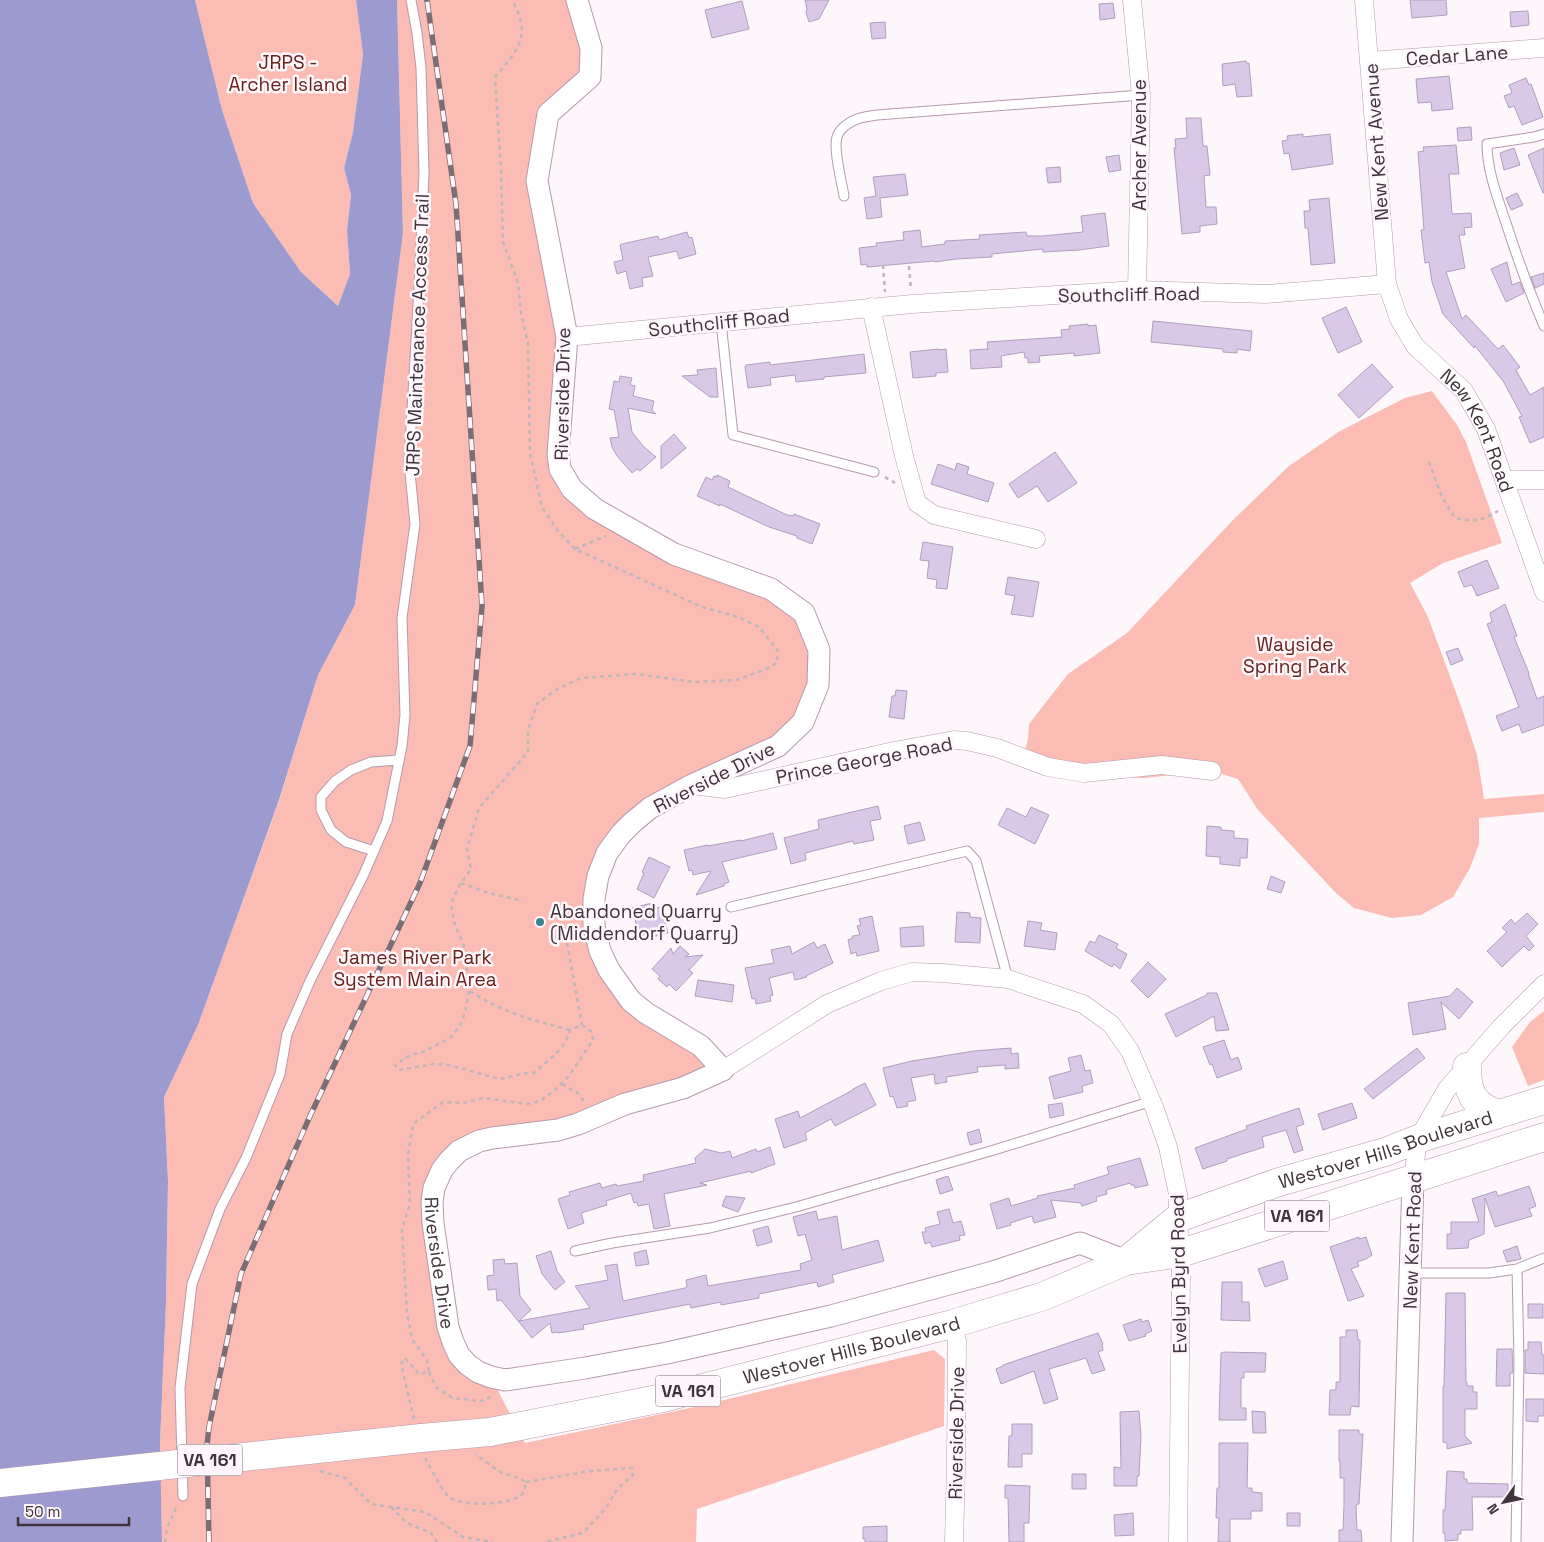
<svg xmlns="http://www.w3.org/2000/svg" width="1544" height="1542" font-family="'Space Grotesk',sans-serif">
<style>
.green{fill:#fabcb3}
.water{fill:#9c9ace}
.building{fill:#dac8e8;stroke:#b09ebd}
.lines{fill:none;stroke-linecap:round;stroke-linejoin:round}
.service-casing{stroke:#b798ae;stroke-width:11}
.minor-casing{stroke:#b798ae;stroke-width:19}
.tertiary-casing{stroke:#b798ae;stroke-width:23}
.primary-casing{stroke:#b798ae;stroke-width:29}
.path{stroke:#bfb6bc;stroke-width:2.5;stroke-dasharray:4 4;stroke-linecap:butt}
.service{stroke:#fff;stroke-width:9}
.minor{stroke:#fff;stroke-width:18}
.tertiary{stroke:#fff;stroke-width:21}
.primary{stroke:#fff;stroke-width:28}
.rail-casing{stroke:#7a6e76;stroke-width:5.5}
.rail{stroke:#fdf6fb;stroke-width:4;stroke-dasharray:11;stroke-linecap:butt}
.primary-bridge-casing{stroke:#b798ae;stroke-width:29;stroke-linecap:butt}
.primary-bridge{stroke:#fff;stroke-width:28}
.poi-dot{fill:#3d838f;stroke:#fdf6fb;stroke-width:2}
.labels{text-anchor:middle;stroke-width:5;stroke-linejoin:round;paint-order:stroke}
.shield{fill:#fdf6fb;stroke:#796e75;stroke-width:1}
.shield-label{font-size:18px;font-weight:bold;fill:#40333c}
.street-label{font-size:19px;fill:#40333c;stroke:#fdf6fb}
.park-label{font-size:19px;fill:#6a211c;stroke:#fdf6fb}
.poi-label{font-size:19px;fill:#40333c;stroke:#fdf6fb;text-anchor:start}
</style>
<rect width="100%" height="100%" fill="#fdf6fb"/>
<path class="green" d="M195 0H356L363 53 353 132 344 168 351 195 347 230 350 274 338 306 301 272 253 203 222 110Z
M397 0H577L590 77 548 114 537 181 567 337 558 454 595 509 771 589 819 650 803 722 666 799 598 876 609 970 723 1070 700 1081 492 1138 438 1178 448 1327 491 1377 525 1443 699 1406 934 1350 945 1359 944 1426 697 1509 696 1542H162L160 1442 166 1303 168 1181 164 1097 198 1025 279 801 318 675 355 605 403 233Z
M1432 391 1457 425 1466 442 1502 543 1443 563 1410 583 1428 617 1462 709 1477 755 1484 799 1544 794V812L1479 818V844L1470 868 1453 897 1421 915 1392 918 1354 908 1336 893 1258 810 1238 779 1212 771 1144 778 1120 777 1023 758 1028 739 1029 724 1068 674 1127 633 1233 520 1289 466 1340 431 1405 398Z
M1544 1011V1080L1528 1086 1512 1047 1530 1022Z"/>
<path class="water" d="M0 0H195L222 110 253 203 301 272 338 306 350 274 347 230 351 195 344 168 353 132 363 54 356 0H397L403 233 355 605 318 675 279 800 198 1025 164 1097 168 1181 166 1303 160 1442 162 1542H0Z"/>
<path class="building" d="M805 0H829L819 19 809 22 806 13 807 9Z
M1410 0H1446L1447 15 1412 18Z
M742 1 749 29 712 38 705 10Z
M1113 3 1115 18 1100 20 1099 4Z
M1528 11 1529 25 1511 27 1510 12Z
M885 22 886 38 872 39 870 23Z
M1246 61V63H1249L1252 96 1237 97 1235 84 1223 86 1222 64Z
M1449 76 1453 109 1432 111 1431 102 1418 103 1416 79Z
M1526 78 1529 85 1531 84 1543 117 1522 125 1514 106 1509 108 1504 96 1512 93 1509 85Z
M1186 118H1201L1203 146H1207L1210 175 1204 176 1206 207H1216L1217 224 1200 226V232L1182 234 1174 148H1176L1175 139 1187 138Z
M1471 127 1472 140 1458 141 1457 128Z
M1303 134V137L1330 134 1333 164 1292 170 1289 153 1284 154 1282 141 1288 140 1287 136Z
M1456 145 1459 174H1449L1452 214 1471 213 1472 227 1464 228 1465 235H1459L1465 268 1446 272 1462 319 1466 315 1498 349 1503 345 1520 367 1516 370 1530 395 1544 387V437L1530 443 1519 417 1522 416 1503 381 1475 346 1474 348 1443 314 1432 282 1429 262 1425 263 1421 230H1424L1418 152 1424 151 1423 147Z
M1514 148 1520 165 1504 170 1500 153Z
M1544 148V193H1543L1528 155Z
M1119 155 1121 170 1109 172 1106 157Z
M1060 167 1061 182 1048 183 1046 168Z
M905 174 908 195 880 198 882 217 867 219 864 198 876 196 873 177Z
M1517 193 1523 205 1511 210 1506 198Z
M1329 198 1335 263 1311 265 1308 228H1305L1304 211H1310L1309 200Z
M1105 213 1109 246 1079 250 1043 252V249L992 254V257L956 259 935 262 934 261 867 267V264L861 265 859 248 877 246 876 243 904 240 903 232 920 230 922 247 945 244V241L980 239 979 235 1026 232 1027 236H1043L1083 232 1081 216Z
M687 232 689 238 692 237 696 254 679 259 677 251 648 257 653 276 642 278 643 286 630 289 626 271 617 274 614 262 623 260 620 245 622 244 658 236 659 240Z
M1507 262 1512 285 1520 282 1524 293 1506 302 1491 269Z
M1544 273V284L1535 288 1531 277Z
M1346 307 1362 342 1338 353 1322 318Z
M1153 321 1252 331 1250 351 1237 349V353L1223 352V349L1151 342Z
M1088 324V326L1096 325 1100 353 1074 356V353L1039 356 1040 362 1028 363V358H1025L1024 352 1001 356 1002 367 971 369 970 350 988 349 987 342 1062 337 1061 330 1070 329 1069 326Z
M939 349V350L946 349 948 372 936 373V376L913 378 910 352Z
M864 354 866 373 824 377V379L796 382 795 375 770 378 771 385 748 388 745 367 746 365 770 362V365Z
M1372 364 1393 387 1359 418 1338 395Z
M716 368 718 397H710L682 376 698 375 697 370Z
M620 376 632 378 630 385 635 386 633 396 654 401 652 410 656 414 628 408 632 432 643 446 656 457 640 471 637 469 632 473 617 456 612 447 610 438 619 437 614 410 609 409 614 381 619 382Z
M674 434 686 448 661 469V446Z
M1055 452 1077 483 1048 502 1037 486 1018 498 1009 484Z
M957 463 969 467 967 474 994 483 988 502 931 484 938 464 955 470Z
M717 475 730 481 728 487 787 515 793 516 794 514 820 524 812 544 797 538V536L769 527 720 504V506L697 496 706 477 712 480 714 476 717 477Z
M923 542 953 547 947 589 936 588 937 580 927 578 929 561 920 560Z
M1487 560 1499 588 1477 596 1472 585 1464 587 1458 572Z
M1008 577 1039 582 1033 617 1011 614 1015 596 1005 594Z
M1505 604 1517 636 1514 637 1529 673H1528L1537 699 1544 696V725L1522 733 1519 724 1502 731 1496 716 1519 707 1487 624 1492 622 1490 613Z
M1458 648 1463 660 1451 665 1446 652Z
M896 690 907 691 904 719 889 717 892 696H895Z
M878 806 881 819 870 821 874 840 854 844 853 841 805 853 806 860 791 864 784 838 819 829 818 820Z
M1031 807 1049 815 1035 844 998 825 1007 808 1026 817Z
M920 822 925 840 908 844 904 826Z
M1207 826 1221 827V830L1234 831V838L1248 839 1247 858H1240V866L1220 864V857L1206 856Z
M773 833 777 849 722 862 729 882 724 884V886L696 895 711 871 693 875 692 870 689 871 684 850 708 845V846L741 840V841Z
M649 857 670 867 654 898 637 889 644 873 642 872Z
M1271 876 1285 882 1281 893 1267 889Z
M652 903 648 910 661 907 668 933 640 940 632 908Z
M957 912 970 913V917L981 918 980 943 955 942Z
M1527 913 1538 924 1526 936 1534 946 1529 951 1524 946 1502 967 1487 951 1507 932 1502 928 1511 919 1515 924Z
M872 916 879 951 857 956 856 952 851 954 848 940 853 938 852 936 860 935 857 926 861 925 859 919Z
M1028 921 1042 923 1040 930 1057 933 1055 950 1024 946Z
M923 926 924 946 901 947 900 928Z
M1099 935 1118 944 1116 948 1127 954 1120 969 1114 964 1112 967 1085 951 1090 941 1095 943Z
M814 942 817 948 825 944 833 963 806 976 807 977 795 980 793 972 769 978 773 995 770 996 771 1001 756 1004 755 998 752 999 745 968 774 963 771 950 790 946 792 954Z
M680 946 689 954 685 957 703 955 689 970 693 973 676 991 669 984 667 987 658 979 660 976 652 969 671 948 673 954Z
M1148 962 1166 979 1148 998 1131 981Z
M698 980 734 985 732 1002 695 996Z
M1457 988 1473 1002 1459 1019 1441 1002 1446 1029 1413 1035 1408 1003 1450 996Z
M1207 993H1217L1229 1030 1216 1031 1214 1016 1176 1037 1165 1014 1207 995Z
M1224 1040 1231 1060 1238 1057 1242 1069 1217 1078 1212 1064 1210 1065 1203 1047Z
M1011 1048V1054L1018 1053 1019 1068 1005 1069V1065L977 1067 978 1072 946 1077 947 1082 935 1084 934 1074 911 1078 916 1100 907 1102 908 1106 897 1108 893 1096 890 1097 883 1068 912 1061 974 1051Z
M1417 1048 1425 1058 1373 1099 1364 1089Z
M1081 1055 1085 1071 1090 1070 1093 1083 1082 1086 1083 1092 1054 1099 1049 1077 1071 1071 1068 1058Z
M865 1083 876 1105 835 1126 831 1119 805 1133 807 1140 784 1148 775 1119 798 1111 800 1118 853 1090V1089Z
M1062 1103 1064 1115 1050 1118 1048 1105Z
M1352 1103 1357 1118 1323 1130 1318 1114Z
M1299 1108 1304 1124 1296 1127 1303 1150 1294 1153 1286 1130 1262 1137 1264 1147 1227 1159V1161L1203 1169 1195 1148 1247 1129 1246 1126Z
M979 1129 982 1142 970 1145 967 1133Z
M770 1147 775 1164 751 1173V1171L700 1183 707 1185 664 1194 670 1226 654 1229 649 1204 638 1206 637 1202 634 1203 631 1193 606 1201 607 1205 581 1213 584 1223 568 1229 558 1199 570 1195 569 1192 600 1183 602 1188 616 1184 617 1186 644 1181 643 1175 696 1163 695 1158 705 1149 721 1153 730 1151 732 1158 756 1149 757 1152Z
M1140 1158 1148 1185 1135 1188 1134 1185H1131L1130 1183 1106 1190 1107 1194 1096 1197 1097 1201 1082 1206 1081 1203 1051 1200 1056 1217 1034 1223 1032 1216 1010 1223 1011 1225 997 1229 990 1204 1009 1198 1011 1206 1038 1198 1037 1196 1075 1188 1074 1185 1109 1174 1107 1167Z
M948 1176 953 1190 940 1194 936 1180Z
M1529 1186 1536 1206 1529 1209 1532 1216 1495 1227 1485 1198 1484 1234 1469 1240 1468 1248 1447 1249V1234H1451V1222H1479L1472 1199 1496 1191 1498 1196Z
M726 1196 745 1198 738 1212 722 1206Z
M949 1209 953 1223 961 1221 965 1235 959 1236 960 1240 932 1247 930 1242 925 1244 922 1232H926L925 1228 940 1224 937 1212Z
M816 1211 818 1220 837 1216 842 1250 878 1240 884 1261 832 1275 834 1282 818 1287 817 1282 759 1294V1298L721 1305V1302L691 1308 690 1304 583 1325 584 1329 558 1333V1332L552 1333 550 1323 532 1338 501 1300 497 1301 496 1289 488 1290 487 1276 494 1275 493 1260 504 1259 505 1264 517 1263 520 1296 531 1310 519 1321 590 1308 575 1286 608 1280 605 1266 617 1264 623 1301 685 1288 687 1286 686 1280 706 1275 708 1286 801 1270 800 1264 812 1260 805 1234 798 1236 793 1217Z
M768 1226 772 1242 757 1246 753 1230Z
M1359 1237V1239L1366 1237 1372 1255 1366 1259 1357 1262 1359 1266 1351 1269 1364 1296 1348 1301 1330 1247Z
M1517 1246 1521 1259 1507 1262 1503 1251Z
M646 1250 649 1264 636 1266 634 1253Z
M551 1251 557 1271 565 1282 555 1290 542 1274 536 1256Z
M1283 1261 1288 1279 1265 1287 1258 1269Z
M1222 1282H1242V1302H1249L1250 1321 1221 1320Z
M1446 1293H1465L1466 1382H1467V1386H1473V1392H1477V1409H1465V1436L1472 1443 1447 1449V1443L1443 1442V1386H1444Z
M1528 1304H1543V1318H1528Z
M1141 1319 1142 1322 1148 1320 1152 1331 1145 1334 1146 1336 1129 1341 1123 1325Z
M1346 1330H1357L1358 1340H1360L1359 1407 1351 1406 1350 1415H1329L1330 1390H1336V1382H1340V1337H1346Z
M1098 1333 1103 1344 1102 1345 1103 1350 1098 1352 1105 1370 1092 1374 1086 1358 1049 1369 1058 1399 1044 1404 1034 1371 1001 1384 996 1369 1003 1366V1365Z
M1528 1342H1541L1542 1355H1544V1374L1525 1373V1350H1528Z
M1497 1349H1512L1513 1373H1510V1386H1496Z
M1224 1352 1266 1353 1265 1372H1244V1378H1241V1408H1246V1420H1219L1221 1353Z
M1526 1399H1544V1416H1538V1422L1526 1421Z
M1139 1411 1141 1437 1139 1476H1137V1486H1114V1467L1121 1468 1120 1412Z
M1252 1411 1265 1412 1266 1433H1253Z
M1012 1424H1032V1454H1022V1467H1008L1009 1436H1012Z
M1339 1430H1359V1434H1363L1359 1504H1357L1356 1507 1357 1530H1361L1362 1542H1339V1530H1343L1344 1505V1478H1340V1461H1339Z
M1219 1443H1248L1247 1488H1252V1492L1262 1493V1511H1251V1519H1230V1542H1218L1219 1518H1216L1217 1488H1219Z
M1447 1471 1464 1472V1479H1467V1483L1508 1484V1497H1472L1473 1530H1461V1534H1458V1540L1445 1541V1533H1443V1510H1445Z
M1072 1474H1086V1489H1072Z
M1005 1485 1030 1486 1029 1523H1024V1542H1009L1008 1498H1005Z
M1133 1513 1134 1535 1115 1536 1114 1515Z
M1287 1513H1300V1526H1287Z
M887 1526V1542H865V1539H863V1527Z"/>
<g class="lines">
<g class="service-casing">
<path id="service" d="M1544 134 1534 137 1487 144C1487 171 1498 199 1507 226 1518 260 1530 293 1544 326
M844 196C842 183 833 149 837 137 839 129 849 122 857 119 863 117 870 116 877 115L1141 95
M721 322 733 435 874 472
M374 851 346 842 331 830 321 810V797L335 781 351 770 371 762 399 760
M731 907 967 851 976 861 1008 979
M575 1251 612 1243 710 1228 796 1207 994 1150 1152 1101
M1410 1273H1489L1517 1269 1544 1258
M183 1496 180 1388 192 1284 220 1209 246 1158 280 1074 287 1034 310 981 363 876 387 821 402 746 405 715 402 618 415 524 409 462 419 289 424 173 421 68 417 33 411 0
M1516 1542 1519 1361 1517 1269"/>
</g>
<g class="minor-casing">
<g id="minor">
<path d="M1132 0 1141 95 1137 290"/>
<path id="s1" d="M1364 0 1387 284 1399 319 1415 346 1464 391 1486 429 1544 592"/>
<path d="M1370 61 1544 48"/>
<path d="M871 307 904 456 917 503 934 515 1036 539"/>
<path d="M567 337 912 304 1137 290 1266 294 1387 284"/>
<path d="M1504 480H1544"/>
<path d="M692 785 725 789 894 751 954 740 967 741 997 748 1048 767 1084 773 1162 765 1212 771"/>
<path d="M723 1070 827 1004 881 981 912 972 943 973 1008 979 1083 1004 1111 1024 1130 1051 1154 1107 1168 1147 1178 1194V1218L1181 1272 1178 1542"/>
<path d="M1413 1179 1418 1139 1447 1089 1501 1027 1544 984"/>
<path d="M952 1324 957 1341 956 1467 954 1542"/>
</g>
</g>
<g class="tertiary-casing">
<g id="tertiary">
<path id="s2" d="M577 0 591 48 590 77 548 114 537 181 567 337 558 454 560 469 572 489 595 509 674 554 771 589 804 613 819 650 818 685 803 722 778 746 692 785 650 808 633 822 621 834 607 853 598 876 594 899V926L600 951 609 970 631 1001 646 1013 701 1046 723 1070 683 1088 625 1104 578 1124 558 1130 492 1138 479 1141 459 1151 449 1161 442 1170 434 1188 432 1202 433 1223 448 1327 453 1342 459 1355 467 1364 478 1372 491 1377 505 1380 585 1368 667 1353 831 1316 993 1272 1080 1243 1126 1261"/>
<path d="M1402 1542 1413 1179"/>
</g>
</g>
<g class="primary-casing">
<g id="primary">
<path d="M1467 1067C1467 1093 1473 1105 1498 1114"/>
<path id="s3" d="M1126 1261 1178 1218 1279 1182 1385 1152 1418 1139 1544 1100"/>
<path id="s4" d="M421 1438 490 1432 663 1398 952 1324 1044 1296 1126 1261 1181 1253 1544 1137"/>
</g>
</g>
<path class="path" d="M883 265 885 292
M909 266 911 290
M1429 462 1442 497 1455 518C1474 522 1481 521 1498 511
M885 477 895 483
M575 549 606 536
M461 883 489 893 523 901
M567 943 582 1025
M470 991C503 1013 532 1020 570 1030
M562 1084 579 1094 584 1102
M429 1372 436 1387 454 1399C471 1397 478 1407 493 1395
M414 1419 401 1364 405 1358 419 1374 429 1372 427 1360 412 1339 407 1313 402 1229 410 1204 408 1155 413 1124 443 1102 464 1103 483 1098 527 1104 540 1101 554 1091 569 1076 593 1040 592 1032 582 1025 570 1030C564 1051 549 1059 534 1073H526L500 1079 448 1065 434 1064 399 1070 395 1065 410 1055 423 1052 450 1038 459 1027 465 1013 469 991 465 949 454 922 451 903 461 883 471 869 467 849 479 808 528 752V730L537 704 557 689 581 678 636 674 694 682 736 680 764 670 777 663 778 651 759 627 738 617 702 607 575 549 558 531 542 507 530 453 528 343 521 313 518 283 503 242 501 170 495 77C519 49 532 35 512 0
M425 1458C430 1467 442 1491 449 1497 462 1507 507 1505 520 1496 525 1492 525 1487 526 1482 516 1476 512 1476 503 1473 492 1468 484 1459 475 1455
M320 1471 345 1478 371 1504 425 1512 463 1537 493 1542
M526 1482 590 1471 632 1468 633 1475 617 1489 606 1508 583 1533 545 1542
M391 1507 407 1523 431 1533 437 1542
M165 1542 167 1528 177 1506"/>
<use href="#service" class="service"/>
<use href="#minor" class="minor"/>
<use href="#tertiary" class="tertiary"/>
<use href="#primary" class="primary"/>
<g class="rail-casing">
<path id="rail" d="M209 1542 207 1445 209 1427 241 1274 310 1116 420 883 470 746 482 606 456 204 427 0"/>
</g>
<use href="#rail" class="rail"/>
<g class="primary-bridge-casing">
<path id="primary-bridge" d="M0 1483 421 1438"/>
</g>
<use href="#primary-bridge" class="primary-bridge"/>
</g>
<circle class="poi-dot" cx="540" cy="922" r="5"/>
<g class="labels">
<g class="shield">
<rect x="1264.5" y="1200.5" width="65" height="31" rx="4"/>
<rect x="655.5" y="1375.5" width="65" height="31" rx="4"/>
<rect x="177.5" y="1444.5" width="65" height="31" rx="4"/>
</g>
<g class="shield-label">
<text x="1297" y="1222">VA 161</text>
<text x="688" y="1397">VA 161</text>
<text x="210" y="1466">VA 161</text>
</g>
<g class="street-label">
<text transform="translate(1457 55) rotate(-4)" y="7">Cedar Lane</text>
<text transform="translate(1376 142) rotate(-94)" y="7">New Kent Avenue</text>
<text transform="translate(1139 145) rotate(-90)" y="7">Archer Avenue</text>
<text transform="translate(1129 294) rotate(-1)" y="7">Southcliff Road</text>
<text transform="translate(719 322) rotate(-6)" y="7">Southcliff Road</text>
<text transform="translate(417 335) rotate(-88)" y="7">JRPS Maintenance Access Trail</text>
<text transform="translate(562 394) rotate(-89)" y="7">Riverside Drive</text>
<text dy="7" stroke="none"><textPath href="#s1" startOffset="461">New Kent Road</textPath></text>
<text transform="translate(864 760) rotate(-11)" y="7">Prince George Road</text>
<text transform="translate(714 777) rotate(-27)" y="7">Riverside Drive</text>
<text dy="7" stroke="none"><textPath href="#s3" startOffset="286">Westover Hills Boulevard</textPath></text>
<text transform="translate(1412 1240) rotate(-88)" y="7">New Kent Road</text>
<text dy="7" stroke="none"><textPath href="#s2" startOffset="1812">Riverside Drive</textPath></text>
<text transform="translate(1178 1274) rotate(-91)" y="7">Evelyn Byrd Road</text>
<text dy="7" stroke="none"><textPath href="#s4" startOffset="440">Westover Hills Boulevard</textPath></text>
<text transform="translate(956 1433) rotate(-89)" y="7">Riverside Drive</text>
</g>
<g class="park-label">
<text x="288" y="69">JRPS -<tspan x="288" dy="22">Archer Island</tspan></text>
<text x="1295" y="651">Wayside<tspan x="1295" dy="22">Spring Park</tspan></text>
<text x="415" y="964">James River Park<tspan x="415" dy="22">System Main Area</tspan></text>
</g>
<g class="poi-label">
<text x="550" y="918">Abandoned Quarry<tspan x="550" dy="22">(Middendorf Quarry)</tspan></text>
</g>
</g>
<g transform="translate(1504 1502) rotate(237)" stroke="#fdf6fb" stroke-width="4" paint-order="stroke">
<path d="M0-4L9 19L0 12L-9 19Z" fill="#40333c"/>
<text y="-8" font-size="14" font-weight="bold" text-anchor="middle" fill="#40333c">N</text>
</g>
<path d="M18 1517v8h111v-8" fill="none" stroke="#40333c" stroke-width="2.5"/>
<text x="25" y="1517" font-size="15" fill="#40333c" stroke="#fdf6fb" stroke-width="4" paint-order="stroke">50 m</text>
</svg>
